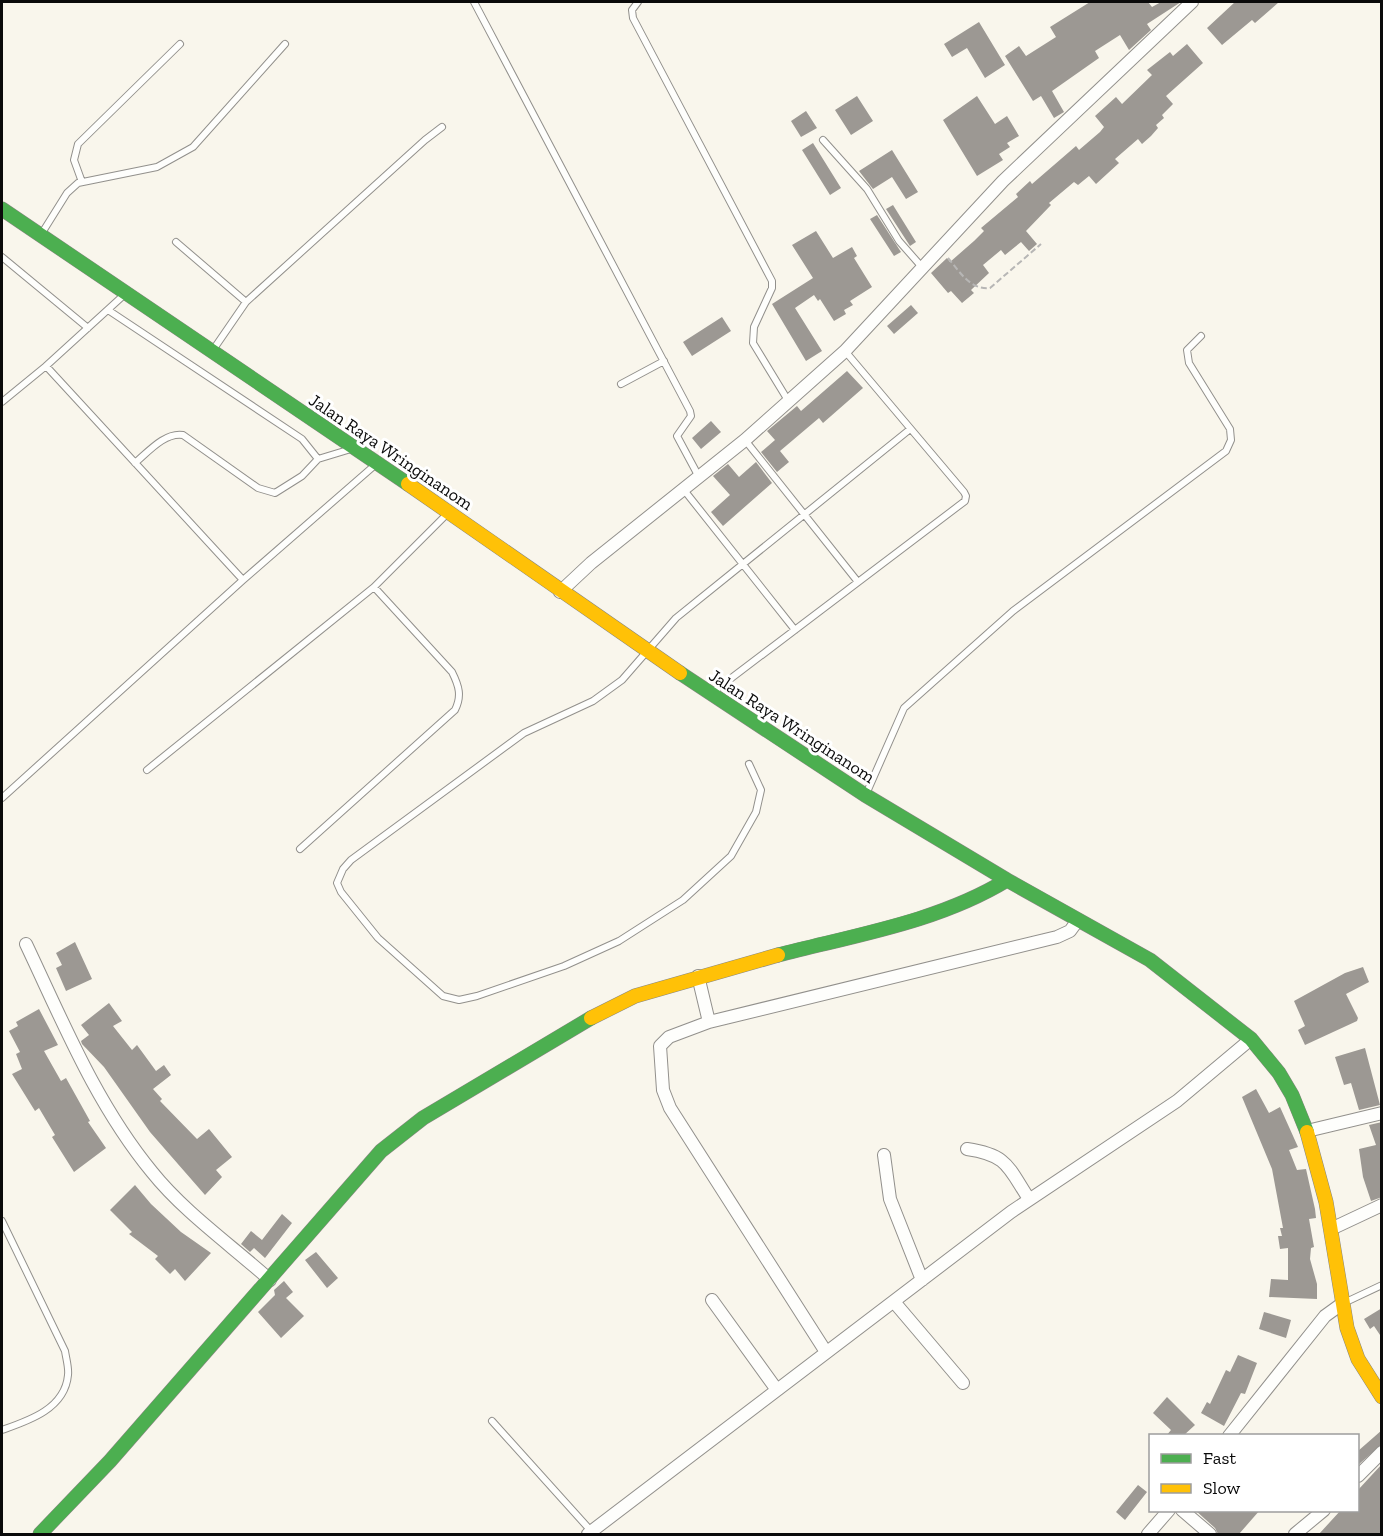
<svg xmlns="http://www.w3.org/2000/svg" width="1383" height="1536" font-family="'Zilla Slab',serif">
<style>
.building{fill:#9c9893}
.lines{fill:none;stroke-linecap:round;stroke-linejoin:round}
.lane-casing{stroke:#92908c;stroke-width:8}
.street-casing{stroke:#92908c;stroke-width:14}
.fast-casing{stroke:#888782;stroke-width:15}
.slow-casing{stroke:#888782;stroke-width:15}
.path{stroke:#b7b6b5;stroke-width:2;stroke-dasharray:6 3;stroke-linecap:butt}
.lane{stroke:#fefefc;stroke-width:6}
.street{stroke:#fefefc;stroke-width:12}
.fast{stroke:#4caf50;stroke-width:14}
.slow{stroke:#ffc107;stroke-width:14}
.labels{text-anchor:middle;stroke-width:6;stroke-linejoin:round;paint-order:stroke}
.street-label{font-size:18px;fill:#0a0a0a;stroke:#fff}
</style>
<rect width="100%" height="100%" fill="#f9f6ec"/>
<path class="building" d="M1090 2H1148L1152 7 1161 2H1181L1147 24 1151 30 1129 50 1120 35 1095 51 1099 58 1052 91 1064 112 1054 118 1041 96 1033 101 1005 56 1019 46 1026 56 1056 37 1050 27Z
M1235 2H1279L1255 23 1252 20 1222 45 1207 28Z
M979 22 1005 65 985 78 967 48 952 57 944 44Z
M1187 44 1203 63 1166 96 1173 104 1162 115 1164 118 1156 125 1158 128 1151 136 1142 144 1138 139 1115 159 1119 163 1096 184 1089 176 1078 185 1074 182 1049 203 1051 205 1026 231 1037 244 1029 251 1021 242 1005 255 1001 250 983 265 989 273 971 290 974 293 962 303 951 291 948 293 931 273 947 258 950 262 974 241 984 231 981 228 1018 197 1016 194 1030 181 1032 184 1076 146 1079 150 1100 132 1104 127 1095 116 1116 97 1122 104 1152 75 1147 70 1170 52 1173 56Z
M857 96 873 121 851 135 835 110Z
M977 96 995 124 1007 116 1019 136 1007 143 1010 147 999 154 1003 160 977 176 943 120Z
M806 111 817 128 801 137 791 121Z
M813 143 841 188 830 195 802 150Z
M892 150 918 192 906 199 892 177 873 189 859 171Z
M893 205 916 242 910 246 886 209Z
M877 215 901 252 894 256 870 219Z
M816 231 833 258 852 247 857 256 854 258 872 287 850 301 853 305 844 310 846 314 834 321 820 299 818 301 814 295 795 308 822 351 806 361 772 304 813 278 792 245Z
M911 305 918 313 894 334 887 326Z
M722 317 731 331 692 356 683 342Z
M847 371 863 388 823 423 819 418 780 451 789 462 777 472 761 452 775 440 767 431 797 406 801 411Z
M711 421 721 432 701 449 692 438Z
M756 462 772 483 723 526 711 512 730 495 713 476 728 464 739 477Z
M75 942 92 979 66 991 56 968 62 965 56 953Z
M1363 967 1369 982 1346 994 1358 1018 1357 1021 1305 1045 1298 1030 1305 1026 1294 1001 1345 973Z
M109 1003 122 1021 113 1026 132 1050 137 1045 156 1071 164 1065 171 1075 153 1089 162 1099 160 1101 197 1139 209 1129 232 1157 216 1170 222 1177 205 1195 150 1132 104 1067 82 1044 81 1041 89 1035 81 1025Z
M39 1009 58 1045 44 1051 61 1081 66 1078 90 1121 88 1122 106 1148 74 1172 52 1137 55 1135 39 1108 35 1111 12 1074 22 1069 16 1054 20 1052 9 1031 18 1026 16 1022Z
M1365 1048 1380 1105 1359 1110 1351 1083 1344 1085 1335 1057Z
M1256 1089 1269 1113 1280 1107 1298 1147 1289 1150 1297 1170 1306 1169 1315 1209 1316 1218 1309 1219 1314 1247 1311 1248 1310 1259 1317 1284V1299L1269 1297 1271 1279 1288 1280V1248L1280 1249 1278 1236H1282L1280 1228H1283L1272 1169 1242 1097Z
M1382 1122V1197L1371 1201 1363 1177 1359 1149 1376 1145 1369 1125Z
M135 1185 151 1204 181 1232 211 1253 185 1281 175 1269 170 1274 155 1259 158 1256 129 1234 132 1232 110 1210Z
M282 1214 292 1223 265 1258 254 1248 250 1252 241 1244 251 1231 262 1240Z
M316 1252 338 1278 327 1288 305 1260Z
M284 1281 293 1292 286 1298 304 1316 281 1338 258 1312 275 1295 274 1290Z
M1382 1308V1338L1374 1326 1370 1329 1364 1319Z
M1264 1312 1291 1320 1286 1338 1259 1329Z
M1238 1355 1257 1363 1245 1394 1241 1393 1224 1426 1201 1413 1207 1402 1210 1404 1226 1370 1230 1372Z
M1167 1397 1195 1425 1183 1436H1166L1171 1430 1153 1413Z
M1382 1430V1444L1358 1465V1451Z
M1382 1464V1534H1319L1341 1510H1358V1490Z
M1138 1485 1147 1492 1125 1520 1116 1512Z
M1195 1510H1260L1239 1534H1218L1215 1528Z"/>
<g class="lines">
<g class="lane-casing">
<path id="lane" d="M474 2 690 411 691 416 677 436 699 477
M638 2 632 10 633 18 772 281V288L754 327 753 343 789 402
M823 140 867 189 899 241 921 266
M82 182 74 160 78 144 180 44
M42 233 67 193 78 183 157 167 193 147 285 44
M176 242 246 302
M2 257 88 328
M108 310 302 439 318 459
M213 350 246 302 425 140 442 127
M46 366 243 580
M621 384 664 361
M2 402 46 366 125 294
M745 440 858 582
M135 463C148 452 165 432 183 435L258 488 275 493 302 476 318 459 351 449
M684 490 795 630
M713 692 965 501 966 496 964 492 845 351
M749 764 761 790 756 812 731 856 683 900 619 941 564 966 477 996 459 1000 443 996 378 938 341 892 337 883 343 869 351 860 524 733 593 701 622 680 676 618 909 430
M147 770 374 587 447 514
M867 792 904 708 1013 611 1226 451 1231 440 1230 429 1189 363 1187 350 1201 336
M2 798 243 580 375 465
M300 849 455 710C462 696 459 686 452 672L374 587
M2 1221 65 1351C66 1358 69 1368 68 1375 65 1409 28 1421 2 1430
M1346 1302 1382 1285
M492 1421 592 1532"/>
</g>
<g class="street-casing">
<path id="street" d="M560 592 591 563 745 440 845 351 1003 181 1192 2
M26 944C63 1022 96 1104 152 1172 184 1212 231 1245 270 1280
M698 976 709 1022
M1307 1131 1382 1113
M967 1149C1008 1155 1008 1167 1029 1199
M884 1155 890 1199 922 1280
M1331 1229 1382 1205
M712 1300 777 1390
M895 1303 963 1383
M826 1352 670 1108 663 1090 660 1046 669 1037 709 1022 1057 937 1070 931 1078 920
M1229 1436 1325 1316 1343 1303
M1358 1476 1382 1452
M1182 1510 1210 1534
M588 1534 1011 1212 1177 1101 1251 1039
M1148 1534 1169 1510
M1295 1534 1324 1510"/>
</g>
<g class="fast-casing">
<path id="fast" d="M2 209 408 484
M680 673 865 795 1007 880 1150 960 1251 1039 1279 1073 1292 1095 1307 1132
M778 955C855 935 938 922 1007 880
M40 1534 110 1461 381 1151 423 1118 591 1018"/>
</g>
<g class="slow-casing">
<path id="slow" d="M408 484 680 673
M591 1018 635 996 778 955
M1307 1132 1326 1202 1347 1328 1358 1359 1382 1397"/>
</g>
<path class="path" d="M948 258C960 272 970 290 990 288L1041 244"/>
<use href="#lane" class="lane"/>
<use href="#street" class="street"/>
<use href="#fast" class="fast"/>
<use href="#slow" class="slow"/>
</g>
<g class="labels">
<g class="street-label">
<text transform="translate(391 452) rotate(34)" y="6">Jalan Raya Wringinanom</text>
<text transform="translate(792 726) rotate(33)" y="6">Jalan Raya Wringinanom</text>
</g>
</g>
<rect width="1383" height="1536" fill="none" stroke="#0a0a0a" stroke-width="6"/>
<rect x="1149" y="1434" width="210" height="78" fill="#ffffff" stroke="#9d9d9d" stroke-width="1.5"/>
<rect x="1161" y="1454" width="30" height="9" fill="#4caf50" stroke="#9d9d9d" stroke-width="1.5"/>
<text x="1203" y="1464" font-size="18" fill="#0a0a0a">Fast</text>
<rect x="1161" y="1484" width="30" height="9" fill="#ffc107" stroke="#9d9d9d" stroke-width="1.5"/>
<text x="1203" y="1494" font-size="18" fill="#0a0a0a">Slow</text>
</svg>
